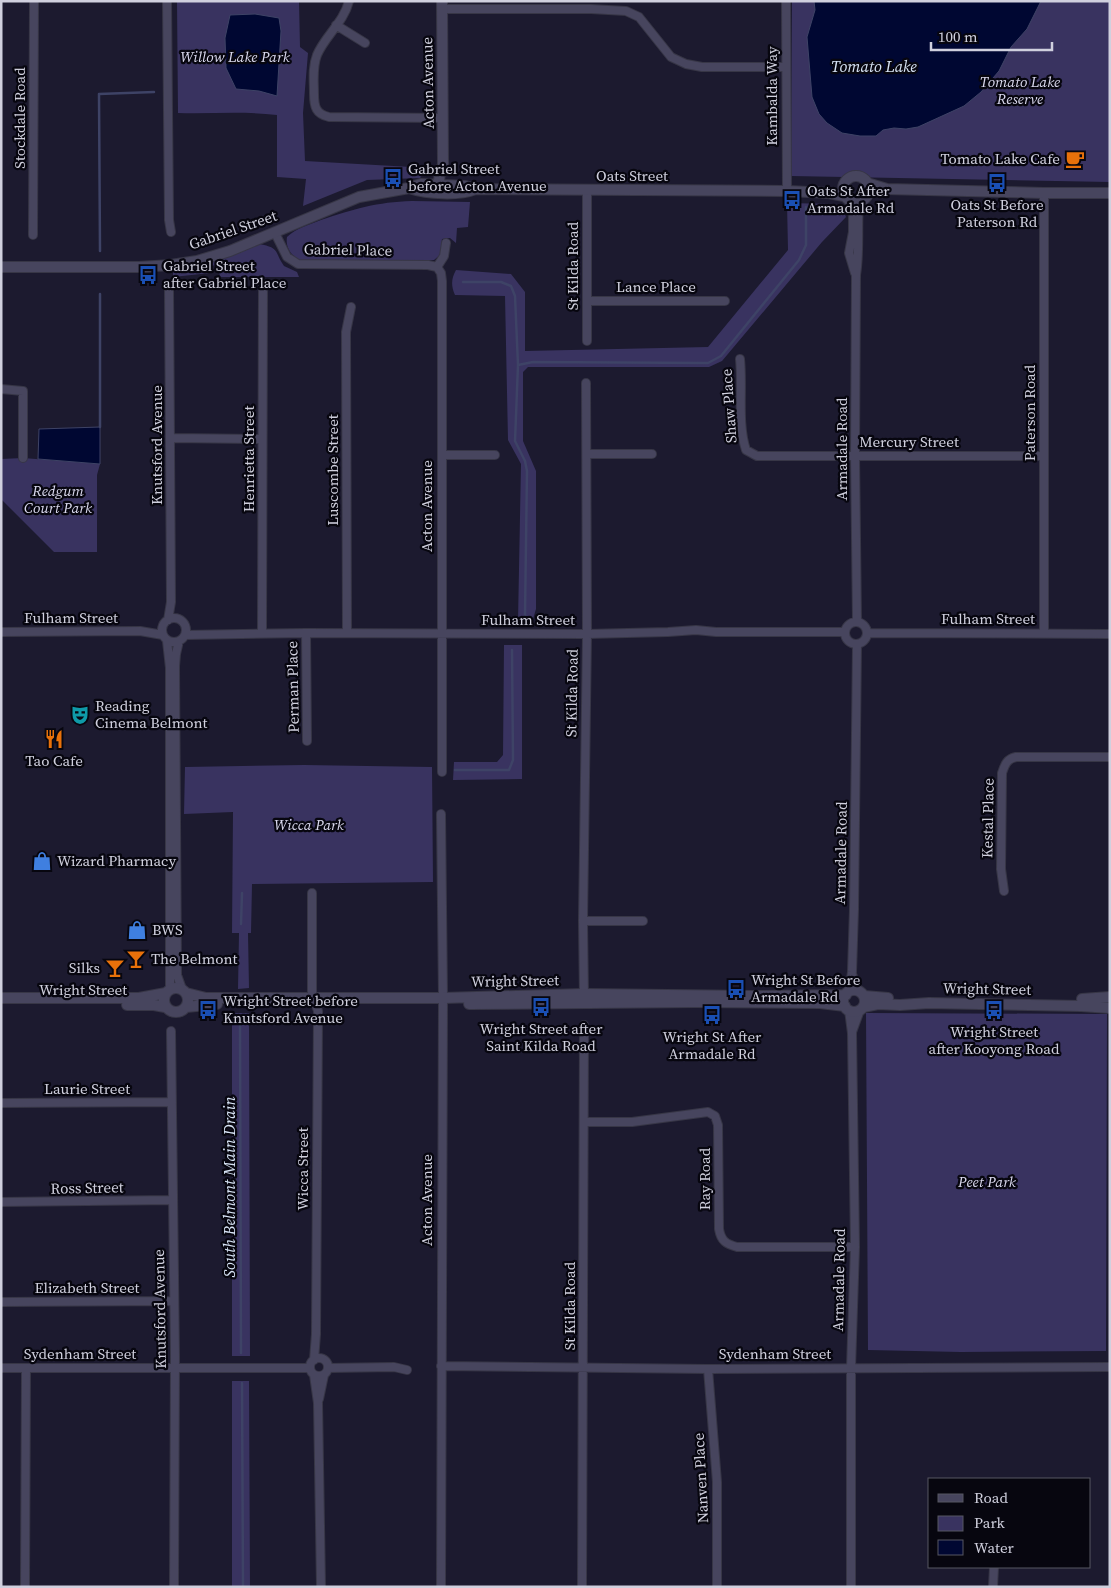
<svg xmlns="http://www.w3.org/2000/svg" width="1111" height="1588" font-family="'Source Serif 4',serif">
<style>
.green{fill:#393360}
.water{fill:#000732;stroke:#3e4366}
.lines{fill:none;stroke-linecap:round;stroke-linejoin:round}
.stream{stroke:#3e4366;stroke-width:2.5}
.minor-casing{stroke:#373646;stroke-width:10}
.tertiary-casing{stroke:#373646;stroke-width:12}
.minor{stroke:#47455e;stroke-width:8}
.tertiary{stroke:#47455e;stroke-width:10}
.labels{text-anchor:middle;stroke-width:4.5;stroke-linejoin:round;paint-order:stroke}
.park-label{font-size:15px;font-style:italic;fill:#dad9ee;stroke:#07060f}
.street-label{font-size:15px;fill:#d0d0de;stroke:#07060f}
.poi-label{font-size:15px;fill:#d0d0de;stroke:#07060f;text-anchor:start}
.water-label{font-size:16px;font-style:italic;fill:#d7e3f5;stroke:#07060f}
</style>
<rect width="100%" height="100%" fill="#1c1a2f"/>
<path class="green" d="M177 1H299L300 47 308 53 303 113 305 161 429 168 420 178 367 180 303 206 306 179 277 177V115C244 111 211 114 178 113Z
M792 1H1110V182L791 176Z
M412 201 470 202 468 227 457 228 456 243 450 238 442 239 440 255 434 260 303 262C293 257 285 249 287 237 296 228 309 225 321 220 354 209 377 202 412 201Z
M787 203 834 204 843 210 846 217 822 242 722 361 709 367H528L523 372V441L536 471V609L533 619 530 622 518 621 521 464 508 440 505 296 455 295C451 286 451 279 456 270L511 274 525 292V351L708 347 788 250Z
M259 244C281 248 274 252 284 266L297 272 299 277H220L218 264 209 267 210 273 173 277V271L218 260Z
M23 458 100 464 97 475V552H54L1 499V459Z
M504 645H522V779L453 780 454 762H497L503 755Z
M304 765 432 767 433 882 252 884 251 933H248L249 988 238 989 239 933H232L233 812 184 814 185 767Z
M232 1013H249L250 1356H232Z
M866 1013 1107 1014 1106 1351 961 1352 868 1350Z
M232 1381H249L250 1587H232Z"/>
<path class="water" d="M814 1H1041L1027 29 1011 47 999 71 981 92 964 106 918 127 906 129 894 128 883 130 876 136H860L842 133 827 123 819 114 812 97 807 37 815 10Z
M255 14 279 18 281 31 277 96 259 91 236 89 226 68 225 38 230 15Z
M100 427V464L38 459 39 429Z"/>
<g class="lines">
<path class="stream" d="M100 251 99 94 154 92
M463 282H501L511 286 515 296 518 365 515 441 525 461 527 471 525 615
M100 294V427
M518 365 533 362 708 363 721 356 799 260 806 245V207
M455 770H509L513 760 512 650
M241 924 242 893
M240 1020 241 1353
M242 1383 243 1587"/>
<g class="minor-casing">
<path id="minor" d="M167 1 169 220 171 232
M349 1C344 22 325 36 317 55 312 68 314 81 314 94 314 107 316 114 329 117L443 118
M786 1 787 191
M442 9H591L626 11 639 17 671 57 686 64 702 67H785
M336 25 365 43
M849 201 853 216V232L849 253 855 273
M275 233 287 257 298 264 428 265 437 267
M33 235 34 1
M587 301H725
M587 341V191
M740 359C743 388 737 423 746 450L757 456H1043
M1 389 23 391V458
M171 438 262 439
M587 454H652
M442 455H495
M162 630a12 12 0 1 1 24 0a12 12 0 1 1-24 0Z
M168 620 171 602 169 288
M857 622 855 455 856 275C860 250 857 227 859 202
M845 633a11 11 0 1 1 22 0a11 11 0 1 1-22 0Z
M1 632 140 631 163 635
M262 633 263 284
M306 633 307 741
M347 633 346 332 351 307
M867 633 1110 634
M1044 633V193
M185 635 306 633 587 634 668 632 696 630 716 632H845
M167 641 170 668V989
M179 641 176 654 175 666 177 975 182 989
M442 772V281L441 273 437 267 444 256 446 243
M441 814 443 998 441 1587
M1004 891 1001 869 1002 773C1005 764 1007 759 1016 757H1110
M312 893V993L318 1011 316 1334 314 1360
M583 921H643
M852 974 858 991
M849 992 852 972 854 909 857 644
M584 998 583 921 587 634 586 383
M849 1010 852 1033 855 1247 851 1368V1587
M171 1031 175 1357 174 1587
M852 1032 860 1010
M1 1103 172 1102
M585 1122H632L708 1112 715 1116 718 1125 719 1229C721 1241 726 1244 737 1247H855
M1 1202 172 1200
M1 1302 174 1301
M310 1367a9 9 0 1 1 18 0a9 9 0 1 1-18 0Z
M441 1366 708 1369 1110 1367
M1 1368H309
M328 1368 394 1367 407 1370
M708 1369 717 1482V1587
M314 1375 318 1403 321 1587
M319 1399 324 1375
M25 1587 26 1368
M582 1587 584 1025
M993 1587 994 1567"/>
</g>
<g class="tertiary-casing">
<path id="tertiary" d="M843 189a13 13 0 1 1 26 0a13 13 0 1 1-26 0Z
M867 183 887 189 1044 193H1110
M409 188C428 194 458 196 476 189
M438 192 440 171 443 165 442 1
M1 267H139L171 265 197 261 230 251 359 197 409 188 421 184 465 186 476 189 787 191 829 193 844 196
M164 1000a12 12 0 1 1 24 0a12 12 0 1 1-24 0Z
M843 1001a11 11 0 1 1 22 0a11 11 0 1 1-22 0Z
M186 993 206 998H443L584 994 753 996 846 995
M864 996 888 998
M1 998H139L166 993
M1082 999 1110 997
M469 1004 695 1002 820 1003 845 1006
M127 1005H154L165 1007
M186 1007 217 1004
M863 1007 878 1004 900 1005 929 1003 1081 1006 1110 1008"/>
</g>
<use href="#minor" class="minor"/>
<use href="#tertiary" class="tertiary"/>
</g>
<defs>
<g id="cafe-bare" transform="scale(1.5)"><path d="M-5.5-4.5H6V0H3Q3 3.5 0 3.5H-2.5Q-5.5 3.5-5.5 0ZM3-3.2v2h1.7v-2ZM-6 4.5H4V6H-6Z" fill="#e8710a" stroke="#07060f" stroke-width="2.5" paint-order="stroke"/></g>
<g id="bus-bare" transform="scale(1.5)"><path d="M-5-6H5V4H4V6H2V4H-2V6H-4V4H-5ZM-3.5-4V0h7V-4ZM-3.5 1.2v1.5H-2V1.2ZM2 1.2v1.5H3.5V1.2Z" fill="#1a4fb4" stroke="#07060f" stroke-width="2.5" paint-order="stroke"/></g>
<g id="theatre-bare" transform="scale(1.5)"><path d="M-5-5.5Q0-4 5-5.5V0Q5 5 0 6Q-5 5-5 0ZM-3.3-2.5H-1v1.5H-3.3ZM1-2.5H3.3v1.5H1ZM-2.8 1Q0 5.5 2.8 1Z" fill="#0f9aa8" stroke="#07060f" stroke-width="2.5" paint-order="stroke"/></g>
<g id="restaurant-bare" transform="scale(1.5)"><path d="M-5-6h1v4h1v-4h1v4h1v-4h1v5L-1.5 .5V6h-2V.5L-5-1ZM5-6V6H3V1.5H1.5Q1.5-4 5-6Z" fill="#e8710a" stroke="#07060f" stroke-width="2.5" paint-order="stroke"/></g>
<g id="shop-bare" transform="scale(1.5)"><path d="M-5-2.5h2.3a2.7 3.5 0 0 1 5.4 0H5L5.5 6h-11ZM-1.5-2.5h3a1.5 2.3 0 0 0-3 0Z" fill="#3f7fe0" stroke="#07060f" stroke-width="2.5" paint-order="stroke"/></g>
<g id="bar-bare" transform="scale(1.5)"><path d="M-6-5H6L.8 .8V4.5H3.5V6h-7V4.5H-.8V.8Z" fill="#e8710a" stroke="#07060f" stroke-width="2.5" paint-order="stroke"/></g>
</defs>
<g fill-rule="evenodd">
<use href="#cafe-bare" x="1075" y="159"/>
<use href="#bus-bare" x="393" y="178"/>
<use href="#bus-bare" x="997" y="183"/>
<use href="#bus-bare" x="792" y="200"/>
<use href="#bus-bare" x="148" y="275"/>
<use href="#theatre-bare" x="80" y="715"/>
<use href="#restaurant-bare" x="54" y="739"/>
<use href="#shop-bare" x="42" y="861"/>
<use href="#shop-bare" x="137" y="930"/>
<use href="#bar-bare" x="136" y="959"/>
<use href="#bar-bare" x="115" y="968"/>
<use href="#bus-bare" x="736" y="989"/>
<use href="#bus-bare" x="541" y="1007"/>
<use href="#bus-bare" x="208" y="1010"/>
<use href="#bus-bare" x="994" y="1010"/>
<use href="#bus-bare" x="712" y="1015"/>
</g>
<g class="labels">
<g class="park-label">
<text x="235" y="62">Willow Lake Park</text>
<text x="1020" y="87">Tomato Lake<tspan x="1020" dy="17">Reserve</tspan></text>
<text x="58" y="496">Redgum<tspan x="58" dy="17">Court Park</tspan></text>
<text x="309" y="830">Wicca Park</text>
<text x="987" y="1187">Peet Park</text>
</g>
<g class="street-label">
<text transform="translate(428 83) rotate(-91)" y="5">Acton Avenue</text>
<text transform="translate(772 96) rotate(-90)" y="5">Kambalda Way</text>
<text transform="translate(20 118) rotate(-90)" y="5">Stockdale Road</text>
<text x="632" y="181">Oats Street</text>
<text transform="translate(233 230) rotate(-19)" y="5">Gabriel Street</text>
<text transform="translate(348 250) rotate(1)" y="5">Gabriel Place</text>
<text transform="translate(573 266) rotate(-90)" y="5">St Kilda Road</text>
<text x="656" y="292">Lance Place</text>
<text transform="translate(729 406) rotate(-94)" y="5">Shaw Place</text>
<text transform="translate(1030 413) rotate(-90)" y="5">Paterson Road</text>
<text x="909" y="447">Mercury Street</text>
<text transform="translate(157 445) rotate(-90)" y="5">Knutsford Avenue</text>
<text transform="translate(842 449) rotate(-90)" y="5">Armadale Road</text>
<text transform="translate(249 459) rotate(-90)" y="5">Henrietta Street</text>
<text transform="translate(333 470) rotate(-90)" y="5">Luscombe Street</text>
<text transform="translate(427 506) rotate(-90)" y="5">Acton Avenue</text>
<text x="71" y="623">Fulham Street</text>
<text x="988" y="624">Fulham Street</text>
<text x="528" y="625">Fulham Street</text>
<text transform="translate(293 687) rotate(-91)" y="5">Perman Place</text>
<text transform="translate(572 693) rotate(-89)" y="5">St Kilda Road</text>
<text transform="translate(988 818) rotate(-89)" y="5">Kestal Place</text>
<text transform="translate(841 853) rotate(-89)" y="5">Armadale Road</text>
<text transform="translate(515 981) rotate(-1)" y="5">Wright Street</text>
<text transform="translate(987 989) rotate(1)" y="5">Wright Street</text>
<text x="83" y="995">Wright Street</text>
<text x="87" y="1094">Laurie Street</text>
<text transform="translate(303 1169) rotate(-90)" y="5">Wicca Street</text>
<text transform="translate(705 1179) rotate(-90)" y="5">Ray Road</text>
<text transform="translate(87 1188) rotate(-1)" y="5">Ross Street</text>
<text transform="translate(427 1200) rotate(-90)" y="5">Acton Avenue</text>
<text transform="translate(839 1280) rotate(-89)" y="5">Armadale Road</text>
<text x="87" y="1293">Elizabeth Street</text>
<text transform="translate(570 1306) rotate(-90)" y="5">St Kilda Road</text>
<text transform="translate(160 1309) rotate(-91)" y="5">Knutsford Avenue</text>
<text x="80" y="1359">Sydenham Street</text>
<text x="775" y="1359">Sydenham Street</text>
<text transform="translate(701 1478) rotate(-93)" y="5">Nanven Place</text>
</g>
<g class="poi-label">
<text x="1060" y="164" text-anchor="end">Tomato Lake Cafe</text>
<text x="408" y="174">Gabriel Street<tspan x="408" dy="17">before Acton Avenue</tspan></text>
<text x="807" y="196">Oats St After<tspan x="807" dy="17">Armadale Rd</tspan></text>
<text x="997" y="210" text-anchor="middle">Oats St Before<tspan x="997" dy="17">Paterson Rd</tspan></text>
<text x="163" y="271">Gabriel Street<tspan x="163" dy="17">after Gabriel Place</tspan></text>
<text x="95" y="711">Reading<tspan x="95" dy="17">Cinema Belmont</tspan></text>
<text x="54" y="766" text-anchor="middle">Tao Cafe</text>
<text x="57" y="866">Wizard Pharmacy</text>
<text x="152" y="935">BWS</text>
<text x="151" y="964">The Belmont</text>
<text x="100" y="973" text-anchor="end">Silks</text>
<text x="751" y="985">Wright St Before<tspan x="751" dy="17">Armadale Rd</tspan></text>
<text x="223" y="1006">Wright Street before<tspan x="223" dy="17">Knutsford Avenue</tspan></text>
<text x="541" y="1034" text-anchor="middle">Wright Street after<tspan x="541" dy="17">Saint Kilda Road</tspan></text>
<text x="994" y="1037" text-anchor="middle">Wright Street<tspan x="994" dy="17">after Kooyong Road</tspan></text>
<text x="712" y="1042" text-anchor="middle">Wright St After<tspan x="712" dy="17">Armadale Rd</tspan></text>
</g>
<g class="water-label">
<text x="874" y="72">Tomato Lake</text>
<text transform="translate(229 1187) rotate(-90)" y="6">South Belmont Main Drain</text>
</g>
</g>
<rect width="1111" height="1588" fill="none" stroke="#d0d0de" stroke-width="5"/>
<rect x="928" y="1478" width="162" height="90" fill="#07060f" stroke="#575762"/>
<rect x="938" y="1494" width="25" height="8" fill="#47455e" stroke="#575762"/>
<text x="974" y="1503" font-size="15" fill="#d0d0de">Road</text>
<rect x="938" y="1516" width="25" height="15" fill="#393360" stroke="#575762"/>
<text x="974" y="1528" font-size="15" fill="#d0d0de">Park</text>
<rect x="938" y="1540" width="25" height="15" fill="#000732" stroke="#575762"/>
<text x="974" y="1553" font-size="15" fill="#d0d0de">Water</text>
<path d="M931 42v8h121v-8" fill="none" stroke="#d0d0de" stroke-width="2.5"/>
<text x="938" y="42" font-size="15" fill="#d0d0de" stroke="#07060f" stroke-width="4" paint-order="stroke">100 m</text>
</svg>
